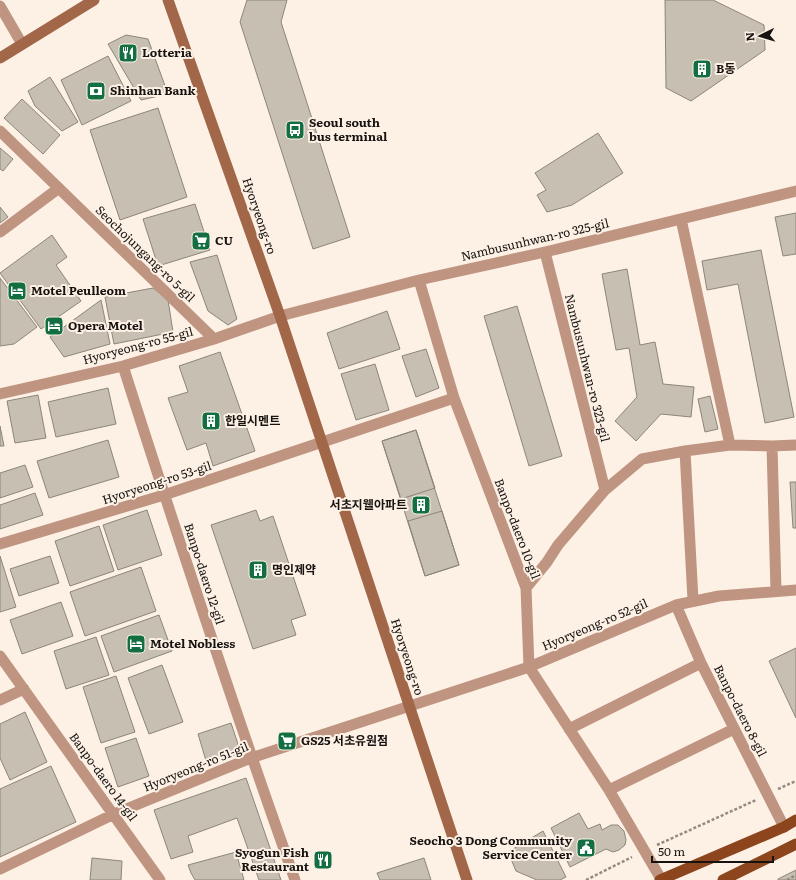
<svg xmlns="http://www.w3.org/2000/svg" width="796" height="880" font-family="Literata,'Noto Sans KR',serif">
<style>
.building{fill:#c6bfb2;stroke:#8c867a}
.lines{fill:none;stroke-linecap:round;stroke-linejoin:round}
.path{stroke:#928a83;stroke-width:2.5;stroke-dasharray:3 2;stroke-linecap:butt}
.minor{stroke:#bf9581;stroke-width:11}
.secondary{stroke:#a26749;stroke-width:11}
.primary{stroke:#8c451c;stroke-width:11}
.labels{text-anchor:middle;stroke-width:4;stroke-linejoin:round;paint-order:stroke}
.poi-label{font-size:12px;font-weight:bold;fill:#171310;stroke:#fdf1e6;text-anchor:start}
.street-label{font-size:12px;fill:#171310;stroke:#fdf1e6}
</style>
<rect width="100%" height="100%" fill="#fdf1e6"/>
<path class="building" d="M247 0H287L281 22 350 237 313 249 240 22Z
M665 0H713L764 25 765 50 691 101 666 88Z
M126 35 148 39 168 94 141 100 108 44Z
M108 56 131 101 82 125 61 80Z
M50 77 78 122 62 131 35 106 28 91Z
M22 99 60 135 43 154 4 118Z
M158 108 187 197 120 220 90 130Z
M598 133 623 173 572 205 547 212 537 195 546 190 535 173Z
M0 148 13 159 3 171 0 169Z
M195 204 210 250 158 266 143 219Z
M0 207 8 217 0 223Z
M796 213V254L783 256 775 217Z
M52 235 67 257 56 265 81 301 41 329 0 273Z
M761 250 794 417 765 423 738 284 707 290 702 261Z
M217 255 237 319 228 325 208 311 190 262Z
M627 269 640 345 655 342 663 384 694 387 691 417 661 414 636 441 615 421 637 397 629 348 616 350 602 274Z
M0 278 37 327 14 344 0 346Z
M153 288 168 300 173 332 114 344 105 297Z
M101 300 110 344 64 357 50 337Z
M517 306 562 456 529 466 484 316Z
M387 311 400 349 339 369 327 333Z
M426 349 439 388 416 397 402 356Z
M220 352 255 451 213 466 206 443 187 450 168 398 188 392 179 366Z
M375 364 389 410 356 420 341 374Z
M108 388 116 424 56 437 48 402Z
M38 395 46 438 15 443 7 401Z
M710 396 718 429 705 432 698 399Z
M0 426 4 446H0Z
M416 430 459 565 425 576 382 441Z
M416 430 435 488 401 499 382 441Z
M108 440 119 477 49 498 37 461Z
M25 465 33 487 0 498V473Z
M790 482H796V528H793Z
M35 493 43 515 0 529V505Z
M147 510 162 555 118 570 103 525Z
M256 510 260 521 273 516 306 615 291 620 296 635 253 649 211 525Z
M442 511 459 565 425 576 408 521Z
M99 526 114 571 70 586 55 541Z
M0 556 16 607 0 612Z
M50 556 59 583 19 596 10 569Z
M141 567 156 611 85 636 70 592Z
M61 602 73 636 22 654 10 620Z
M159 615 172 651 114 672 101 636Z
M96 637 109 675 66 689 54 651Z
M796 648V718L769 661Z
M162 665 183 722 149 734 128 678Z
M116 676 135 732 101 743 83 687Z
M25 712 47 762 10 780 0 758V724Z
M231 723 241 753 207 764 198 734Z
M136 738 149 776 118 787 105 748Z
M51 766 76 822 0 857V789Z
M246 778 281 880H259L237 818 188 836 193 852 171 859 154 810Z
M579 813 588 829 600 824 602 830 611 825H618L624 831 626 840 625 845 619 850 613 852 606 849 570 867 551 828Z
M543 831 566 877 560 880H537L516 871 508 852Z
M236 852 244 880H195L191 873 188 865Z
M92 858 122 861 121 880H90Z
M424 858 431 880H380L377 873Z
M796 870V880H778V879Z"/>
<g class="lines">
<path class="path" d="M778 789 796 781
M657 845 756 800
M586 880 632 857
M787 880 796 875"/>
<path class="minor" d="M0 6 22 44
M0 131 214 339
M681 219 730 445
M0 232 59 188
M545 252 605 490
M419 280 454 398 526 588 529 667 609 790 661 879
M123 366C178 538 234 710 295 880
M0 394 123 366 214 339 280 316 419 280 545 252 796 191
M772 446 776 591
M685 451 693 600
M0 544 164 495 454 398
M526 588 547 562 558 545 605 490 642 459 685 451 730 445 772 446 796 445
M676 605 701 663 784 827
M0 656 160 880
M0 700 24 689
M569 729 701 663
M609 790 734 729
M0 869 114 814 251 758 529 667 676 605 719 596 796 590"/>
<path class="secondary" d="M168 0 280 316 467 880
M0 58 94 0"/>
<path class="primary" d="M660 880 784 827 796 820
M723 880 796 844"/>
</g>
<defs>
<g id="restaurant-square" transform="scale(1)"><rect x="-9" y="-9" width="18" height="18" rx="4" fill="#136e42" stroke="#fdf1e6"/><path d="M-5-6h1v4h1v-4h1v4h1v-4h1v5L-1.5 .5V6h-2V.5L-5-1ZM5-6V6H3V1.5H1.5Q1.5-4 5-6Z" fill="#fff"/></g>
<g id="building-square" transform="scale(1)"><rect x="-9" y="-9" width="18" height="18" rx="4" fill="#136e42" stroke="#fdf1e6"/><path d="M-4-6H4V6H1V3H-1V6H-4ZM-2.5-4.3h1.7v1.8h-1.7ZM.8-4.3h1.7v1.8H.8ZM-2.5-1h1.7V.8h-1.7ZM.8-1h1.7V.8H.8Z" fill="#fff"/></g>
<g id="bank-square" transform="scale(1)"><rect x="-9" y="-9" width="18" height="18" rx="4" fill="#136e42" stroke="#fdf1e6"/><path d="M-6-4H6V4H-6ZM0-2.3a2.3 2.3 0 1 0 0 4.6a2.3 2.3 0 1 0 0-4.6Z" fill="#fff"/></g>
<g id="bus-square" transform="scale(1)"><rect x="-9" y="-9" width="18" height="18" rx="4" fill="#136e42" stroke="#fdf1e6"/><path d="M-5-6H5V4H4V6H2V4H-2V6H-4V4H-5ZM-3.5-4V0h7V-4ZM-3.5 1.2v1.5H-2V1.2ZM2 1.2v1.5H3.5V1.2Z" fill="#fff"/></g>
<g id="supermarket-square" transform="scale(1)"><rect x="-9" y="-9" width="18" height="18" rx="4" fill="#136e42" stroke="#fdf1e6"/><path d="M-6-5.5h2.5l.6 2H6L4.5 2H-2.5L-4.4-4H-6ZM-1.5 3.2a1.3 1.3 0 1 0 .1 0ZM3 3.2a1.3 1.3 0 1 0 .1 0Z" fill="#fff"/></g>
<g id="hotel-square" transform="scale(1)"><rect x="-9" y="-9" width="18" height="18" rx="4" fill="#136e42" stroke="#fdf1e6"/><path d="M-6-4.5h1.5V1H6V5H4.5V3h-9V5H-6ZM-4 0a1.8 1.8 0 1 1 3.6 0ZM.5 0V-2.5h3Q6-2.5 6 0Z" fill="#fff"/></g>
<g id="civic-square" transform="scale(1)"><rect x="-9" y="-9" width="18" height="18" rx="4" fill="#136e42" stroke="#fdf1e6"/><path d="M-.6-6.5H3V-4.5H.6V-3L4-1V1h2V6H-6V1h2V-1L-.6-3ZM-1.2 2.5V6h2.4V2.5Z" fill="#fff"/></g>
</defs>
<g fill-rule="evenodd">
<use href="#restaurant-square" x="128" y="53"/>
<use href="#building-square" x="702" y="69"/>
<use href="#bank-square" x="96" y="91"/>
<use href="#bus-square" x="295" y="130"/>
<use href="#supermarket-square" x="201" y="241"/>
<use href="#hotel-square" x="17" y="291"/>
<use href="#hotel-square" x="54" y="326"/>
<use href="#building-square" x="211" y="421"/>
<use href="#building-square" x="421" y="505"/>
<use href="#building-square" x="258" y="570"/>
<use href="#hotel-square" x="136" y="644"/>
<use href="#supermarket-square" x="287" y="741"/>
<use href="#civic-square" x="586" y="848"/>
<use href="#restaurant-square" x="323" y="860"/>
</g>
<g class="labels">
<g class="poi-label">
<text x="142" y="57">Lotteria</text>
<text x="716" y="73">B동</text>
<text x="110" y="95">Shinhan Bank</text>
<text x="309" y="127">Seoul south<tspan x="309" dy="14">bus terminal</tspan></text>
<text x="215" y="245">CU</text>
<text x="31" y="295">Motel Peulleom</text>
<text x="68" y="330">Opera Motel</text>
<text x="225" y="425">한일시멘트</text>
<text x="407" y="509" text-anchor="end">서초지웰아파트</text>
<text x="272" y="574">명인제약</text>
<text x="150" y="648">Motel Nobless</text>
<text x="301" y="745">GS25 서초유원점</text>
<text x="572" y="845" text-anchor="end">Seocho 3 Dong Community<tspan x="572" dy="14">Service Center</tspan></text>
<text x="309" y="857" text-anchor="end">Syogun Fish<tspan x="309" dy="14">Restaurant</tspan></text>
</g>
<g class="street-label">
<text transform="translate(259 216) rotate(71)" y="4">Hyoryeong-ro</text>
<text transform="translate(535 240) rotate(-13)" y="4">Nambusunhwan-ro 325-gil</text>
<text transform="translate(145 254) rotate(44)" y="4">Seochojungang-ro 5-gil</text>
<text transform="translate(138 346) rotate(-15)" y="4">Hyoryeong-ro 55-gil</text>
<text transform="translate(587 368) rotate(76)" y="4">Nambusunhwan-ro 323-gil</text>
<text transform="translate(157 483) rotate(-18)" y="4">Hyoryeong-ro 53-gil</text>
<text transform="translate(517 529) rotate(69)" y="4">Banpo-daero 10-gil</text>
<text transform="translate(204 574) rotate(72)" y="4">Banpo-daero 12-gil</text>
<text transform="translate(595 625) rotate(-23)" y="4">Hyoryeong-ro 52-gil</text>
<text transform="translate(407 657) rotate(72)" y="4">Hyoryeong-ro</text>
<text transform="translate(740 711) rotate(63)" y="4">Banpo-daero 8-gil</text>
<text transform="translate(196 767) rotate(-22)" y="4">Hyoryeong-ro 51-gil</text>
<text transform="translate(103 777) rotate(54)" y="4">Banpo-daero 14-gil</text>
</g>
</g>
<g transform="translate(760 36) rotate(265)" stroke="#fdf1e6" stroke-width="3" paint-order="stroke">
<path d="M0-3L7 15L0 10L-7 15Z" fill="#171310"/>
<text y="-6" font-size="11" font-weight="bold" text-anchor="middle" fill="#171310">N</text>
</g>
<path d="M652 856v6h121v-6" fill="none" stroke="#171310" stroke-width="2"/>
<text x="658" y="856" font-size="12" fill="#171310" stroke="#fdf1e6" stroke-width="3" paint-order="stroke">50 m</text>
</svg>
